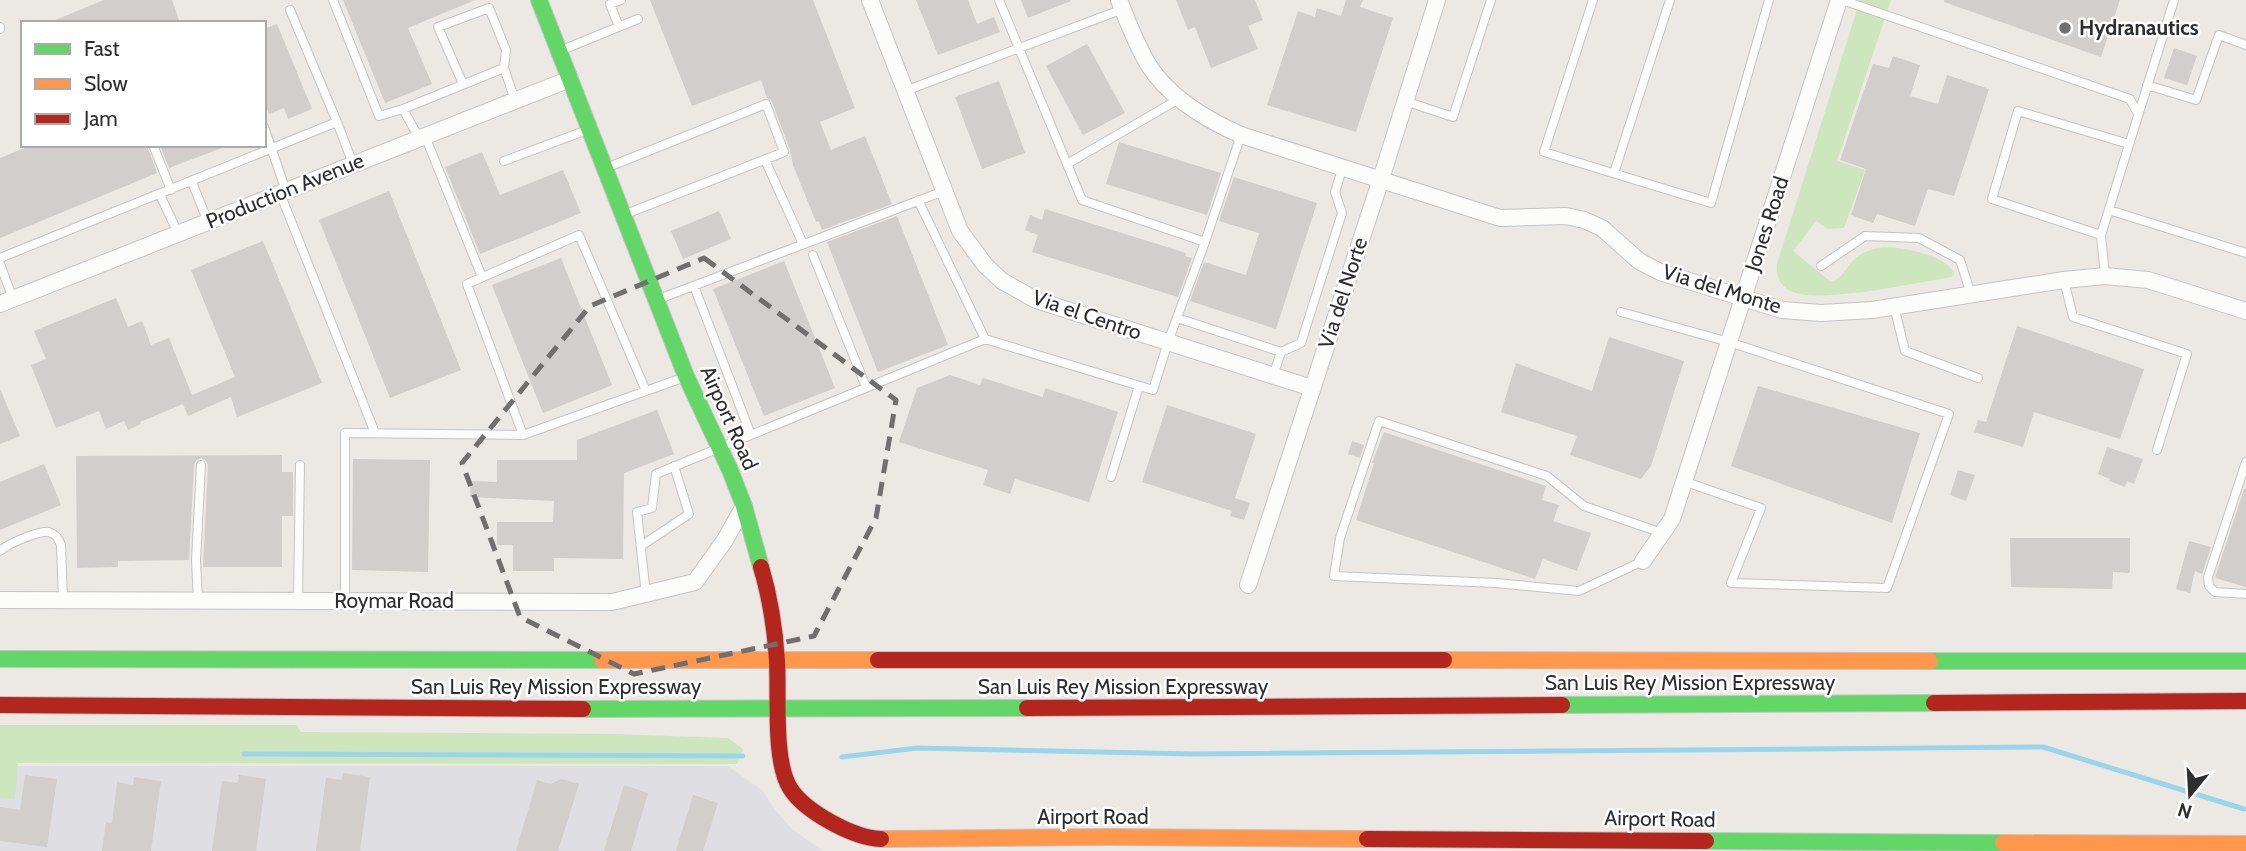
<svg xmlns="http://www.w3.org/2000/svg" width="2246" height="851" font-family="Cabin,sans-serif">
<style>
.airport{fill:#dfdee2}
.green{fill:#cee6be}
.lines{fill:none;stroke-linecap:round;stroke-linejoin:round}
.stream{stroke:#99d6ec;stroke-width:5}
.building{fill:#d1cecb}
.lane-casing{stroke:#c5c4c5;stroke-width:10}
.street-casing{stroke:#c5c4c5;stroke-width:18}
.fast-casing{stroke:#c5c4c5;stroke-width:18}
.slow-casing{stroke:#c5c4c5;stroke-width:18}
.jam-casing{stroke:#c5c4c5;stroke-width:18}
.lane{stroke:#fcfcfb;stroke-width:8}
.street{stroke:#fcfcfb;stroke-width:16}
.fast{stroke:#63d668;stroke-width:16}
.slow{stroke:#ff974d;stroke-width:16}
.jam{stroke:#b3261e;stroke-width:16}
.marked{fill:none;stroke:#706f6e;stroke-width:5;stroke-dasharray:14 9;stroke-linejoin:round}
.poi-dot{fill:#706f6e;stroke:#fff;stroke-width:2.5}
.labels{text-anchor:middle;stroke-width:5;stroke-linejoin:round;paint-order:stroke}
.poi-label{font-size:21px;font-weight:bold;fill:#2e2e2e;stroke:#fff;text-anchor:start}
.street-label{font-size:21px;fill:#2e2e2e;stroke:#fff}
</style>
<rect width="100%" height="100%" fill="#ece8e4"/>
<path class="airport" d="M0 766H728L763 791 776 811 792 829 822 851H0Z"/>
<path class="green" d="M1860 0H1891L1837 161 1865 170 1844 228 1828 229 1816 221 1793 251 1831 282C1840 280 1844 271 1850 264 1869 241 1898 246 1922 253 1934 257 1948 261 1954 273L1952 277C1918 282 1819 305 1790 291 1779 285 1776 275 1777 264Z
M0 725H297L301 732 613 734 728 738 743 749 737 764 18 763 15 799 0 798Z"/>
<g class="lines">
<path class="stream" d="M244 754 743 756
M842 757 917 748 1194 754 2043 747 2244 809"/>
</g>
<path class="building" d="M104 0H172L180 23H48Z
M343 0H475L408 28 432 84 385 103Z
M650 0H813L855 108 820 122 831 150 865 136 892 204 822 230 819 221 816 222 793 165 790 150 772 102 767 98 761 80 692 106Z
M916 0H968L977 24 994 17 1000 32 938 55Z
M1021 0H1070L1071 1 1028 18Z
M1176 0H1255L1263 20 1248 26 1258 49 1211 68 1195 27 1188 30Z
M1346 0H1363L1360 7 1393 18 1356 132 1267 105 1298 11 1315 17 1317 8 1341 16Z
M1944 0H2120L2101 57 1944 2Z
M277 24 312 109 288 119 284 108 269 114 264 102V29Z
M1087 44 1125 113 1083 135 1046 66Z
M2174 48 2197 56 2187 85 2164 78Z
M1893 56 1920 65 1910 96 1938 104 1947 75 1989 89 1954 196 1928 189 1915 226 1877 214 1873 223 1851 215 1866 169 1840 160 1873 64 1889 68Z
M999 81 1025 153 982 169 955 97Z
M1119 142 1221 173 1207 215 1106 184Z
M32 145H147L157 173 0 238V158Z
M160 145H226L227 146 169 168Z
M482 152 500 195 563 170 581 213 480 254 445 167Z
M1234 177 1317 203 1276 329 1190 301 1204 262 1246 275 1259 233 1219 221Z
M389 191 461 370 390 398 319 220Z
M1045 209 1186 253 1185 256 1192 258 1178 297 1032 252 1038 235 1025 230 1030 215 1042 220Z
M719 211 731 239 683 259 671 231Z
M897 216 948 345 878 372 827 242Z
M263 241 322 383 237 417 231 397 188 416 183 404 140 422 141 424 128 430 124 421 106 429 99 411 56 428 31 365 46 359 34 331 116 298 128 327 142 321 151 345 169 338 192 395 235 377 191 270Z
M561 258 612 385 543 413 492 285Z
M784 261 835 388 764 416 713 289Z
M2017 326 2144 369 2120 439 2034 412 2023 447 1974 432 1978 420 1986 422Z
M1609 337 1684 361 1651 466 1641 479 1570 455 1577 436 1501 412 1516 363 1592 391Z
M950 375 980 385 983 378 1043 397 1045 388 1118 412 1089 502 1015 479 1010 494 983 485 988 470 899 442 917 388Z
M1758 386 1920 433 1892 523 1731 466Z
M0 389 20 436 0 444Z
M1167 405 1256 434 1235 498 1250 503 1244 520 1230 516 1232 511 1142 482Z
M657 410 674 454 624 473 623 559 554 558V571H513V545H497V522H553L554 501 470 497 471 481 497 482V460H577V440Z
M1384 432 1546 486 1542 500 1559 505 1553 521 1591 533 1577 571 1543 559 1535 579 1356 520 1374 463H1372Z
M1352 441 1364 445 1360 458 1348 454Z
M2107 447 2143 459 2134 484 2127 481 2125 487 2109 481 2110 479 2098 474Z
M282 455V472H293V516H282V567H203L208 465 205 460 201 458 196 461 194 465 189 560 118 561V567L77 568 76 456Z
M353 459 430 460 428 572 352 570Z
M44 464 61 505 0 530V482Z
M1958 470 1975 475 1966 501 1950 495Z
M2244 489H2246V587L2215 578Z
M2010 538H2130V570L2129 573 2113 572 2112 589 2011 587Z
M2189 541 2211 547 2202 574 2195 571 2190 593 2176 589Z
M343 773 370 777 360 851H316L326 778 342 780Z
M25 775 57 779 47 847 0 841V807L20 810Z
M239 775 266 779 256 851H212L222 781 238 783Z
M134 777 161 781 151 851H102L106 822 112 823 117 782 133 785Z
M561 779 579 784 558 851H516L537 780 551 784Z
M624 785 648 793 631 851H604Z
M693 795 718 803 703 851H676Z"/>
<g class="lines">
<g class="lane-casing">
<path id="lane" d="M333 0 379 116 403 109 419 138
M999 0 1082 200 1205 242 1241 135
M1593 0 1544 152 1711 203 1769 0
M1842 0 2130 99 2138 114
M290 10 337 122
M0 27V29
M619 27 610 4 621 0
M562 50 638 19
M504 68 515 100
M2147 85 2196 100 2219 35 2246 45
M905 91 1123 9
M1405 101 1453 117 1491 0
M403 109 504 68 506 50 489 8 438 27 463 84
M264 127 286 191
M425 136 482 277
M153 145 171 190
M765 160 803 244
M504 161 587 130
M1067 164 1179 99
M606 168 766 104 784 152 626 214
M1614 173 1670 0
M192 182 208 222
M280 193 375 433
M160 195 178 233
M2109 210 2246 253
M2101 235 1992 199 2018 111 2129 144
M813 255 866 387
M0 258 337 122 353 164
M0 264 13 299
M1821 266 1865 236 1919 238 1960 260 1971 294
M2105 276 2101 235 2174 0
M2064 280 2073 317 2187 354 2157 450
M694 286 751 435
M659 299 944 191
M1894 306 1905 351 1978 378
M1621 312 1729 342 1949 414 1887 588 1731 583 1761 508 1683 481
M1177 318 1281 352
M985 339 1153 390 1168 342 1205 242
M1273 376 1281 352 1301 343 1342 213 1335 192 1343 166
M523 435 467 284 579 235 646 391
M2246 462 2208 577 2209 586 2215 592 2246 594
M1111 477 1139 386
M641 546 689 514 674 466
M0 551C7 544 40 530 49 532 56 534 59 539 61 545L63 600
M1643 561 1579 591 1496 583 1334 576 1340 538 1379 421 1547 476 1584 506 1662 533
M646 595 637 512 652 508 656 474 985 339 918 200
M198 601 196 560 201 465
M298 601 300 465
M345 601V433L523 435 685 377"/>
</g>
<g class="street-casing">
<path id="street" d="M870 0 960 231 985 265 1002 281 1036 300 1312 388
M1119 0C1128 22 1136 44 1148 64 1168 97 1207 120 1241 135L1500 218 1566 216 1584 220 1602 228 1639 261 1660 272 1782 310 1821 313 1872 310 2064 280 2105 276 2148 280 2246 311
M0 304 570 79
M1643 561 1672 519 1839 0
M1248 585 1381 179 1437 0
M0 600 612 602 695 582 725 540 744 506"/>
</g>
<g class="fast-casing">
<path id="fast" d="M539 0 686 376 730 470 744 506 761 567
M0 659 602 660
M1930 661H2246
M1562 705 1934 703
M583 709 1027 708
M1706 841 2003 843"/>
</g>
<g class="slow-casing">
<path id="slow" d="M602 660H878
M1444 660 1930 661
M881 839 1109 837 1367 839
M2003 843 2246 844"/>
</g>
<g class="jam-casing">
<path id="jam" d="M761 567C770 597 775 629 777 661 779 694 773 761 790 788 804 811 853 838 881 839
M878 660H1444
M1934 703 2246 701
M0 705 583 709
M1027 708 1562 705
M1367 839 1706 841"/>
</g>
<use href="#lane" class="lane"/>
<use href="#street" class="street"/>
<use href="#fast" class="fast"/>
<use href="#slow" class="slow"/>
<use href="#jam" class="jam"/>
</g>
<path class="marked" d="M704 258 896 400 876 518 814 636 634 674 520 617 462 463 590 306Z"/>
<circle class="poi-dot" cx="2065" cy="28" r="7"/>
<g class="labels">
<g class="poi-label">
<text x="2079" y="35">Hydranautics</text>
</g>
<g class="street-label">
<text transform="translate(285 191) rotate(-22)" y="7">Production Avenue</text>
<text transform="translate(1767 224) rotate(-72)" y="7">Jones Road</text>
<text transform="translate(1722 289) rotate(17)" y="7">Via del Monte</text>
<text transform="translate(1343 293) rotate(-72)" y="7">Via del Norte</text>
<text transform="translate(1087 315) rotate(19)" y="7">Via el Centro</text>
<text transform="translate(729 418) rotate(66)" y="7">Airport Road</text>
<text x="394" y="608">Roymar Road</text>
<text x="1690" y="690">San Luis Rey Mission Expressway</text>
<text x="556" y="694">San Luis Rey Mission Expressway</text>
<text x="1123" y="694">San Luis Rey Mission Expressway</text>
<text x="1093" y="824">Airport Road</text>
<text transform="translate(1660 819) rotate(1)" y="7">Airport Road</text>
</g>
</g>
<rect x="21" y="21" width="245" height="126" fill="#ffffff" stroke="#ababab" stroke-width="2"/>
<rect x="35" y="44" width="35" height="10" fill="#63d668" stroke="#ababab" stroke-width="2"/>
<text x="84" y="56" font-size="21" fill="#2e2e2e">Fast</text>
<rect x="35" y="79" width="35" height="10" fill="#ff974d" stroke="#ababab" stroke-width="2"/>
<text x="84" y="91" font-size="21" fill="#2e2e2e">Slow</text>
<rect x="35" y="114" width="35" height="10" fill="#b3261e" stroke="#ababab" stroke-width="2"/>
<text x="84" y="126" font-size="21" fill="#2e2e2e">Jam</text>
<g transform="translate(2190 795) rotate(198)" stroke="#ffffff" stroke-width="5" paint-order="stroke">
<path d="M0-5L12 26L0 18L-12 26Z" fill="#2e2e2e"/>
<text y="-10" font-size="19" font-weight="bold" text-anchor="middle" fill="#2e2e2e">N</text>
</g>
</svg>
